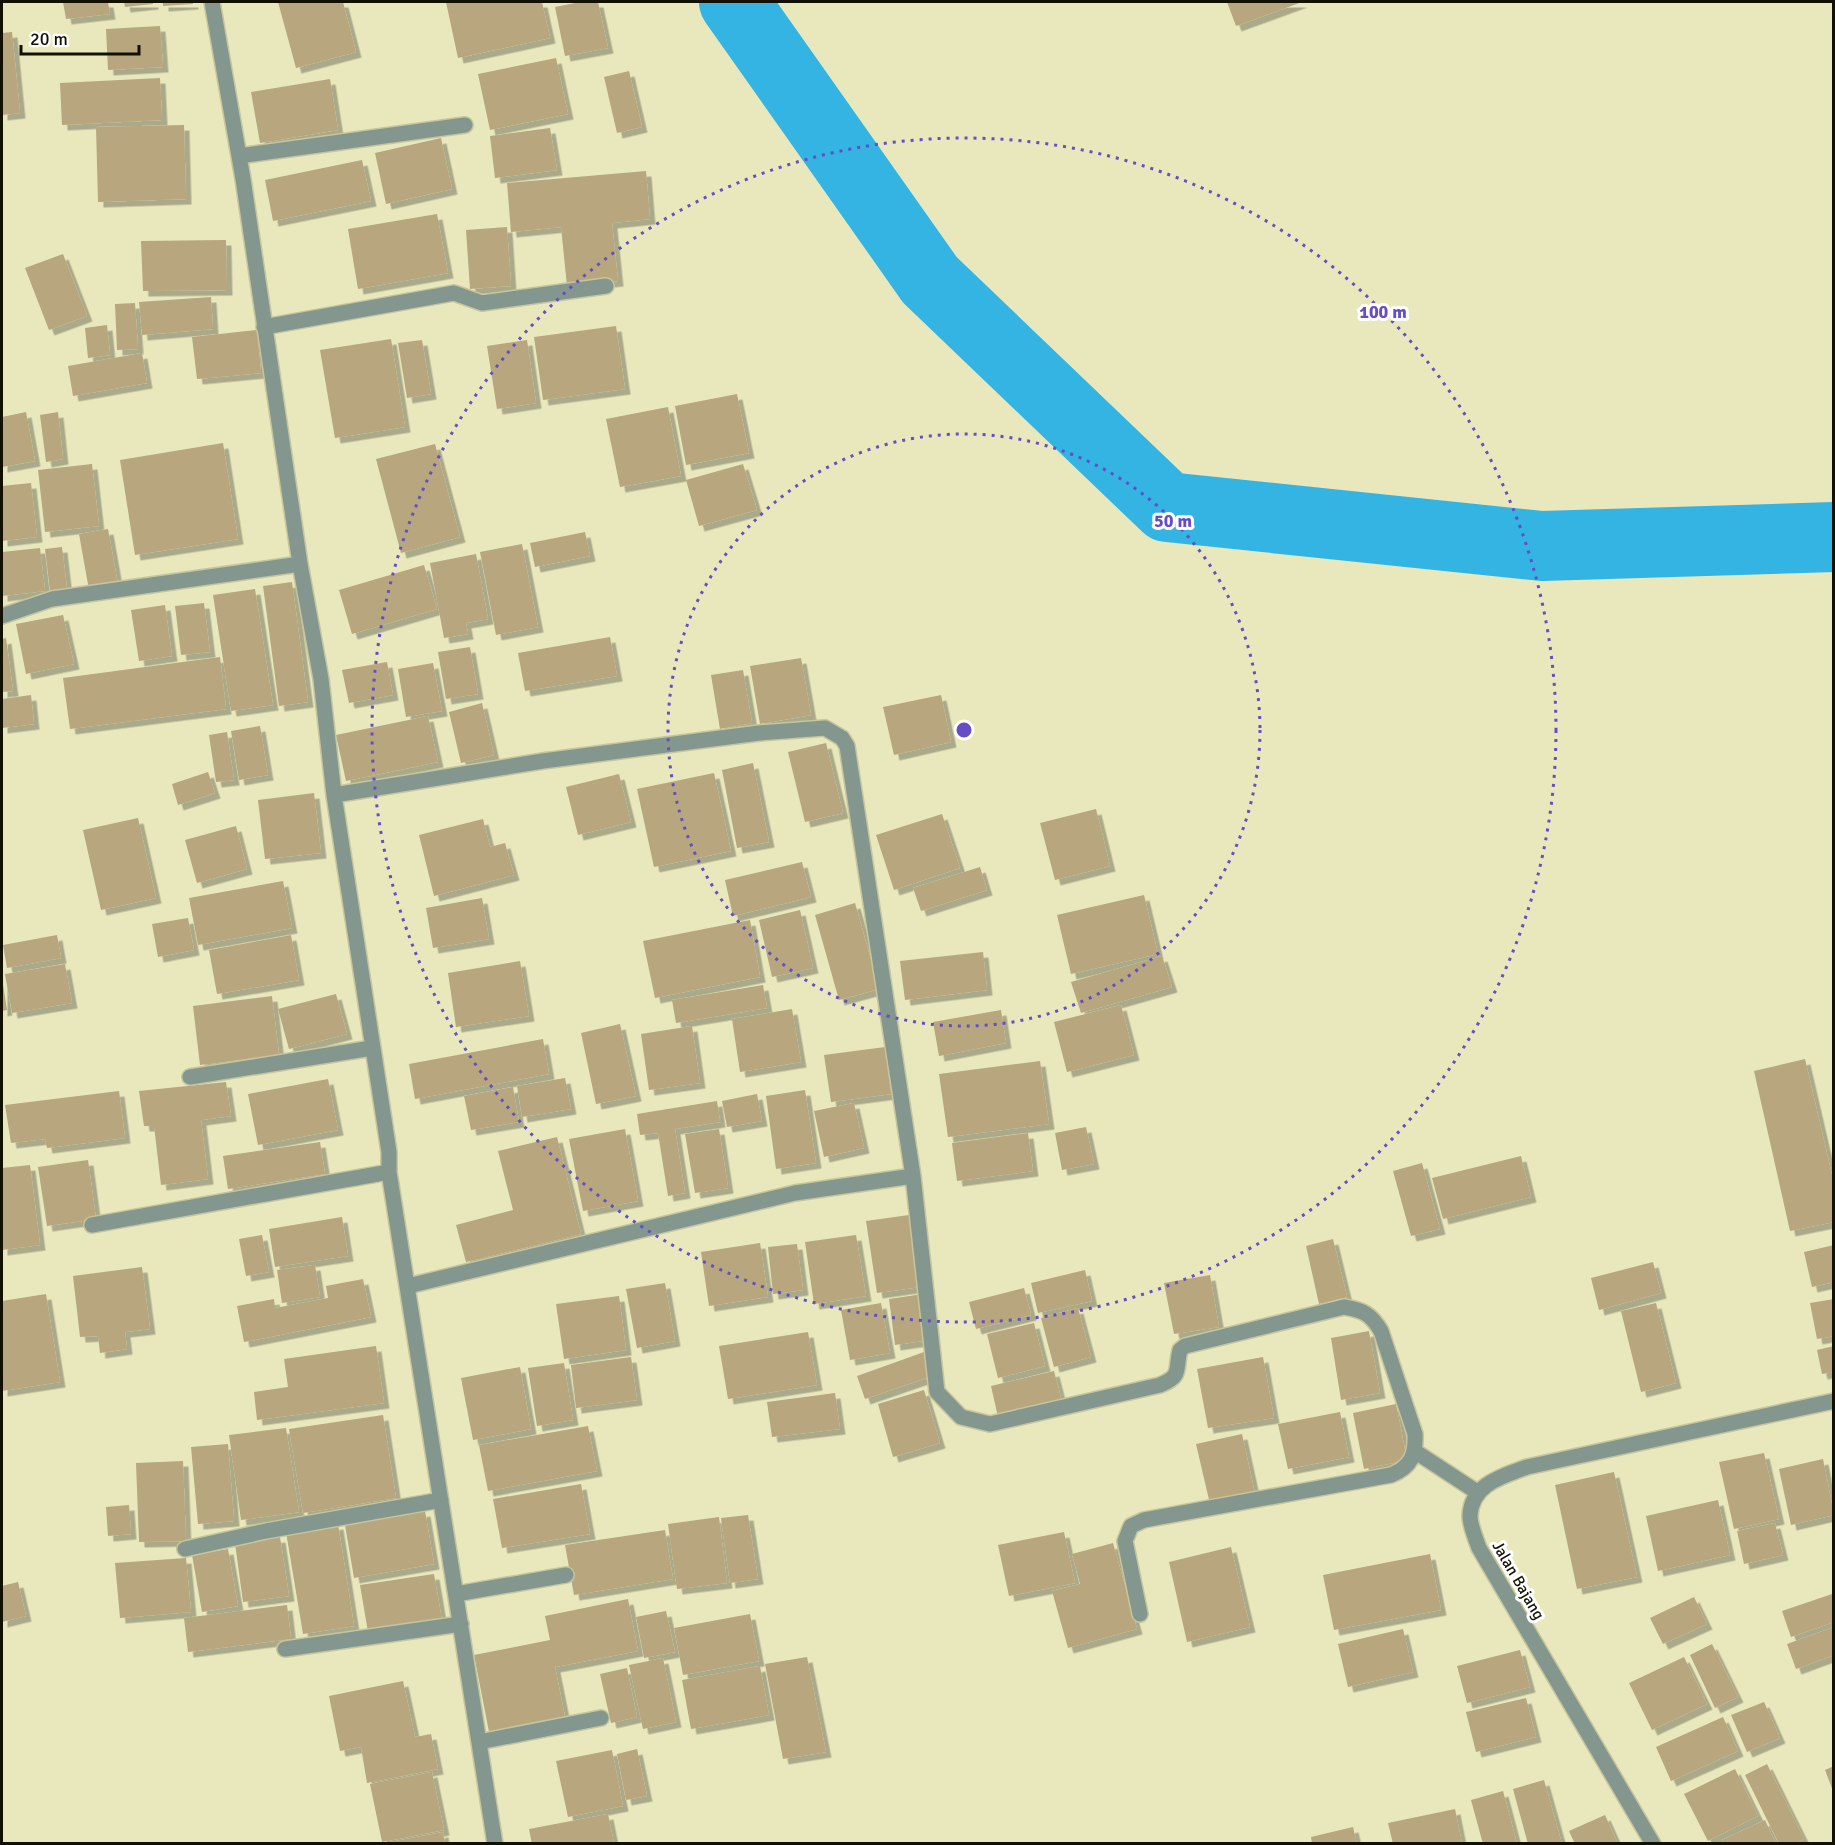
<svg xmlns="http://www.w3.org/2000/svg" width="1835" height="1845" font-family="Signika,sans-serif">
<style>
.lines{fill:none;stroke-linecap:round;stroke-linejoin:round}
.river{stroke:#33b4e2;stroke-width:70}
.building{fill:#b7a67e;filter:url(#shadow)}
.minor-casing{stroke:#c6c59e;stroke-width:18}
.minor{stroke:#84978f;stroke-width:15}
.ring{fill:none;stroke:#654dc6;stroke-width:3;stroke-dasharray:3 6}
.labels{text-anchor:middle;stroke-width:6;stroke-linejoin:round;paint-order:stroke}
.street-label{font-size:16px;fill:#111003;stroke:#fff}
.centre{fill:#654dc6;stroke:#fff;stroke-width:3}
.ring-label{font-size:18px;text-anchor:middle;font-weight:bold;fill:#654dc6;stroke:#fff;stroke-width:6;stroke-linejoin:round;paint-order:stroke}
</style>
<defs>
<filter id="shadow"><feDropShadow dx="5.5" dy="5.5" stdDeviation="0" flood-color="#0004"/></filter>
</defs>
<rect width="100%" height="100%" fill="#e8e8bc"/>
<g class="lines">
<path class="river" d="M734 2 930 280 1167 507 1542 546 1834 537"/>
</g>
<path class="building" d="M63 2H108L110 14 66 19Z
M124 2H153V4L125 7Z
M163 2H193V4L163 6Z
M278 2H343L356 52 296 68Z
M446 2H542L550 38 458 58Z
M580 2H598L608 48 565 56 555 7Z
M1227 2H1302L1236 26Z
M160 26 163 67 108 70 106 29Z
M12 32 20 113 2 115V33Z
M556 58 568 114 490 130 478 74Z
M629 71 642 127 617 133 604 77Z
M160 78 162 120 62 125 60 83Z
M330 79 338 130 260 143 251 92Z
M184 125 186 199 98 202 96 127Z
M550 128 557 170 495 178 490 136Z
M441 138 452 189 386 204 375 153Z
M362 160 371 201 273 221 265 180Z
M646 171 650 219 612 223 618 281 567 286 561 227 511 232 507 183Z
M437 214 448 273 358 289 348 229Z
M507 227 511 286 470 289 466 230Z
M226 240 227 290 143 291 141 241Z
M63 254 87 316 49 330 25 268Z
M211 297 213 329 142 335 139 302Z
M135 303 138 349 117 350 115 304Z
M107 325 110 355 88 358 85 328Z
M616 326 625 389 543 400 534 337Z
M257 330 261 373 197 379 192 337Z
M391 339 405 427 335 438 320 350Z
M422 340 431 394 407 398 398 343Z
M527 340 536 403 497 409 487 346Z
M142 353 147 383 73 396 68 366Z
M737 394 749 453 686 465 675 406Z
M668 407 681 476 620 487 606 419Z
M26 412 35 461 2 467V417Z
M58 412 63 459 46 462 40 415Z
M223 443 238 539 135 555 120 460Z
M435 444 460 537 401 553 376 459Z
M92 464 99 526 45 532 38 470Z
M743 464 757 510 699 526 686 480Z
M31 483 37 537 2 541V486Z
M108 529 118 585 89 590 79 534Z
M585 532 590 556 535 567 530 543Z
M522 544 538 627 496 635 480 552Z
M62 547 67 589 50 591 45 549Z
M40 548 45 591 2 596V552Z
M476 554 488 619 466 623 468 634 444 638 430 563Z
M424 565 437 609 352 634 339 590Z
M292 582 308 702 279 706 263 586Z
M255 589 273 705 231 711 213 595Z
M204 603 210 652 181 655 175 606Z
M165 605 172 656 139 661 131 610Z
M63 615 74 664 26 674 16 624Z
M610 637 617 676 525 691 518 653Z
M6 638 13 691 2 692V639Z
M470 647 478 694 446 699 438 652Z
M220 657 226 709 70 729 63 678Z
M801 658 811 715 760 724 750 666Z
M387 662 393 695 349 703 342 670Z
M433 663 442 711 406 717 398 669Z
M743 670 752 723 720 729 711 675Z
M31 695 34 724 2 728V699Z
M941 695 951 742 894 755 883 707Z
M482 703 494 755 461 763 449 712Z
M428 716 438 762 346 781 336 735Z
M260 726 268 775 239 780 231 731Z
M227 732 234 780 216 782 209 735Z
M826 743 843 813 805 822 788 752Z
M753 763 769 842 737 848 722 770Z
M208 772 215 793 178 805 172 784Z
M714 773 731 851 654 867 637 789Z
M619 774 631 822 578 835 566 787Z
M314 793 321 853 265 859 258 800Z
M1096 809 1110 866 1055 880 1040 823Z
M942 814 960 868 894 890 876 835Z
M138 818 156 898 101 910 83 830Z
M483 819 490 847 505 843 514 875 434 896 419 835Z
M236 826 247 869 197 883 185 840Z
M802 862 811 897 733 916 725 880Z
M980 867 987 890 921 911 913 888Z
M283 881 292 928 198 945 189 898Z
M1144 895 1158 954 1071 974 1057 915Z
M482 898 489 939 433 948 426 908Z
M855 903 879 989 839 1000 815 915Z
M800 910 813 968 772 977 759 920Z
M188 918 194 950 158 957 152 924Z
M750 920 760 977 655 998 643 941Z
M57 935 61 958 7 968 3 945Z
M291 935 299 980 217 994 209 950Z
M983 952 987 990 905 1000 900 961Z
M1162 956 1172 987 1081 1013 1071 982Z
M520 961 529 1016 456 1027 448 973Z
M65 964 72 1003 12 1013 5 974Z
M2 978 7 1010 2 1011Z
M763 985 767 1008 676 1023 672 1000Z
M336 994 347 1034 289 1049 278 1009Z
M272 996 279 1055 200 1065 193 1006Z
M1121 1005 1134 1055 1067 1072 1054 1022Z
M792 1009 801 1062 740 1072 732 1019Z
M1001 1010 1006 1043 939 1056 933 1022Z
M620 1024 636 1096 596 1104 581 1033Z
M692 1026 700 1083 649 1090 641 1034Z
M543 1039 549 1074 415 1099 409 1064Z
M885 1047 891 1094 831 1102 824 1055Z
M1805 1059 1834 1184V1222L1790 1231 1754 1071Z
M1040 1061 1049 1124 948 1137 939 1074Z
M565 1078 571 1109 522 1117 517 1086Z
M328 1079 338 1130 258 1145 248 1094Z
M226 1082 231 1116 201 1120 208 1179 161 1185 154 1126H144L139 1091Z
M513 1087 519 1122 471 1130 464 1096Z
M805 1090 816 1163 776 1169 766 1096Z
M119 1091 125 1138 47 1148 45 1139 11 1143 5 1105Z
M757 1094 762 1121 727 1127 722 1101Z
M717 1101 720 1122 675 1129 685 1193 668 1196 658 1133 640 1135 637 1114Z
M854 1103 864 1148 824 1157 814 1111Z
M1086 1127 1094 1164 1062 1170 1055 1133Z
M625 1129 638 1201 583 1211 569 1139Z
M719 1129 728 1188 695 1193 685 1134Z
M1028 1133 1033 1171 957 1181 952 1143Z
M557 1137 581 1234 466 1262 456 1225 513 1210 498 1151Z
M320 1142 325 1174 228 1189 223 1156Z
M1521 1156 1531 1197 1443 1219 1432 1178Z
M88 1160 96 1219 47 1226 38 1167Z
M1422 1163 1440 1229 1411 1236 1393 1171Z
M30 1165 40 1245 2 1250V1168Z
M909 1215 920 1287 877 1293 866 1221Z
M342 1217 348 1256 275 1267 269 1229Z
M262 1235 269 1272 246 1276 239 1239Z
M856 1235 866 1296 814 1304 805 1242Z
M1333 1239 1347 1297 1319 1304 1306 1246Z
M760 1243 768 1297 709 1306 701 1252Z
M797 1244 803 1290 773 1294 768 1247Z
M1834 1245V1282L1812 1287 1804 1252Z
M1653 1262 1661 1293 1599 1310 1591 1278Z
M315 1265 320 1297 282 1303 277 1270Z
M142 1267 150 1329 125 1332 127 1349 100 1353 98 1336 80 1337 73 1276Z
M1085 1270 1092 1301 1038 1313 1031 1283Z
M1210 1275 1219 1327 1174 1334 1164 1283Z
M363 1279 371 1317 244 1342 237 1306 274 1299 275 1308 328 1298 326 1286Z
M665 1283 675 1341 637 1348 626 1289Z
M1024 1288 1031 1315 976 1329 969 1302Z
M46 1294 60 1382 2 1391V1301Z
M923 1294 929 1340 895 1345 889 1299Z
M619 1296 626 1350 564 1359 556 1304Z
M1834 1299V1336L1817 1339 1810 1303Z
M881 1303 890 1353 850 1360 841 1310Z
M1656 1303 1676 1383 1641 1392 1621 1311Z
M1078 1308 1091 1357 1054 1367 1041 1318Z
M1034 1323 1045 1366 998 1378 987 1334Z
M1369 1331 1380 1393 1341 1400 1331 1338Z
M808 1332 817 1385 728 1399 719 1346Z
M376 1346 384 1403 257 1420 254 1392 288 1387 284 1359Z
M1834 1346V1372L1822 1374 1817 1350Z
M924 1352 932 1376 865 1399 857 1376Z
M631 1357 637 1400 576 1408 571 1365Z
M1263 1357 1274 1418 1208 1428 1197 1369Z
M564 1363 573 1420 537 1426 528 1368Z
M520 1367 531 1429 473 1440 461 1378Z
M1054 1371 1062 1402 998 1417 991 1386Z
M924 1390 940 1443 893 1457 878 1404Z
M835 1393 840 1429 772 1437 767 1402Z
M1396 1404 1407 1460 1364 1469 1353 1413Z
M1340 1412 1349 1457 1288 1469 1278 1424Z
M383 1415 396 1498 303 1513 289 1429Z
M588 1426 597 1471 488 1491 479 1445Z
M286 1428 299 1512 241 1520 229 1435Z
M1242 1434 1255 1494 1210 1504 1196 1444Z
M228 1444 234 1521 198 1524 191 1447Z
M1764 1453 1779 1519 1734 1529 1719 1462Z
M1823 1459 1834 1515 1791 1525 1779 1469Z
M183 1461 186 1541 139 1542 136 1463Z
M1614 1472 1637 1577 1577 1589 1555 1485Z
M581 1484 590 1534 502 1548 493 1499Z
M1718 1500 1730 1555 1658 1571 1646 1516Z
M129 1505 131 1534 108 1536 106 1507Z
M425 1511 434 1564 354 1578 345 1525Z
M748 1515 758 1579 730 1583 721 1518Z
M719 1517 727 1583 677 1589 668 1524Z
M1775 1523 1783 1555 1744 1564 1737 1531Z
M338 1524 354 1626 303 1634 286 1532Z
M665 1530 673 1579 574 1595 565 1545Z
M1064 1532 1075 1583 1009 1596 998 1545Z
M280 1537 289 1596 243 1602 235 1543Z
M1113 1543 1137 1629 1068 1648 1052 1591 1080 1584 1072 1554Z
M1231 1547 1250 1627 1187 1642 1169 1562Z
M228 1549 238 1606 202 1612 192 1555Z
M1430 1554 1441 1610 1334 1630 1323 1575Z
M186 1558 191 1612 120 1618 115 1563Z
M434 1574 442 1621 368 1632 360 1585Z
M18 1582 26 1616 2 1622V1586Z
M1832 1594 1834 1622 1791 1637 1782 1611Z
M1694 1597 1707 1624 1663 1644 1650 1618Z
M628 1599 638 1651 555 1667 565 1717 489 1732 474 1655 550 1640 545 1616Z
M287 1605 291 1639 188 1652 184 1618Z
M666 1611 675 1652 644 1658 636 1617Z
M750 1614 759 1661 683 1675 674 1628Z
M1834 1627V1655L1796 1669 1787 1644Z
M1403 1629 1413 1672 1348 1687 1338 1644Z
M1712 1644 1738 1697 1715 1708 1690 1655Z
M1520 1650 1530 1687 1467 1703 1457 1666Z
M807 1657 826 1752 783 1759 765 1664Z
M1684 1657 1707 1704 1652 1730 1629 1683Z
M663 1658 676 1722 643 1729 629 1665Z
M760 1666 769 1715 691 1729 682 1680Z
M627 1668 637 1717 611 1723 600 1674Z
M403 1681 415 1737 431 1734 438 1769 367 1783 361 1747 340 1751 329 1696Z
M1526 1698 1536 1737 1476 1752 1466 1712Z
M1764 1702 1780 1738 1747 1752 1731 1715Z
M1723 1717 1738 1751 1671 1781 1656 1747Z
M637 1749 647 1796 626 1800 617 1754Z
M612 1750 623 1806 568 1817 556 1761Z
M1767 1764 1804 1839 1795 1844H1779L1745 1775Z
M1834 1766V1791H1833L1825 1770Z
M1735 1769 1758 1816 1708 1841 1684 1794Z
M432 1772 444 1830 382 1842 370 1784Z
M1544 1780 1562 1844H1528L1513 1789Z
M1503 1791 1517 1844H1483L1471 1800Z
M1455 1809 1462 1844H1393L1388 1823Z
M608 1814 614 1844H532L529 1829Z
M1605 1815 1618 1844H1575L1569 1831Z
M1765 1820 1776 1844H1723L1722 1840Z
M1353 1827 1357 1844H1312L1311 1837Z
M443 1832 445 1844H391V1842Z"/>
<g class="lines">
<g class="minor-casing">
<path id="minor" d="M212 2 243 179 300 564 321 679 334 795 389 1152V1172L495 1844
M239 156 465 125
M264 327 454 293 482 303 606 286
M2 616 52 599 300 564
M334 795 543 761 759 733 825 728 842 738 847 746 913 1176 795 1193 408 1286
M190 1077 372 1048
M913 1176 937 1392 961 1417 990 1424 1160 1385C1182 1376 1175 1371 1180 1350L1185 1346 1344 1307C1363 1310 1371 1314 1381 1331L1415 1434C1416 1455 1411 1467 1391 1475L1144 1520 1131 1526 1125 1541 1140 1614
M92 1225 389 1172
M1416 1452 1477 1492
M185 1549 266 1531 441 1500
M456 1594 566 1575
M285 1649 461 1624
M479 1742 601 1718
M1653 1844 1479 1548C1476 1539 1470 1526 1470 1516 1471 1484 1503 1476 1527 1467L1834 1401"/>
</g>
<use href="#minor" class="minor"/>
</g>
<g class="ring">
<circle cx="964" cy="730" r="296"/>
<circle cx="964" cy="730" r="592"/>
</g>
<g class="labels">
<g class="street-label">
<text transform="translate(1519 1580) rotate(60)" y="6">Jalan Bajang</text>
</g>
</g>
<circle cx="964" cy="730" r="9" class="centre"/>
<g class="ring-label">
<text x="1383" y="318">100 m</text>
<text x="1173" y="527">50 m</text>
</g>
<rect width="1835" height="1845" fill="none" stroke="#111003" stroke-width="6"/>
<path d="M21 45v9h118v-9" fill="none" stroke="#111003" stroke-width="3"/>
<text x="30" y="45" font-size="18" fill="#111003" stroke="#ffffff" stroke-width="4.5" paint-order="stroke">20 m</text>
</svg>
